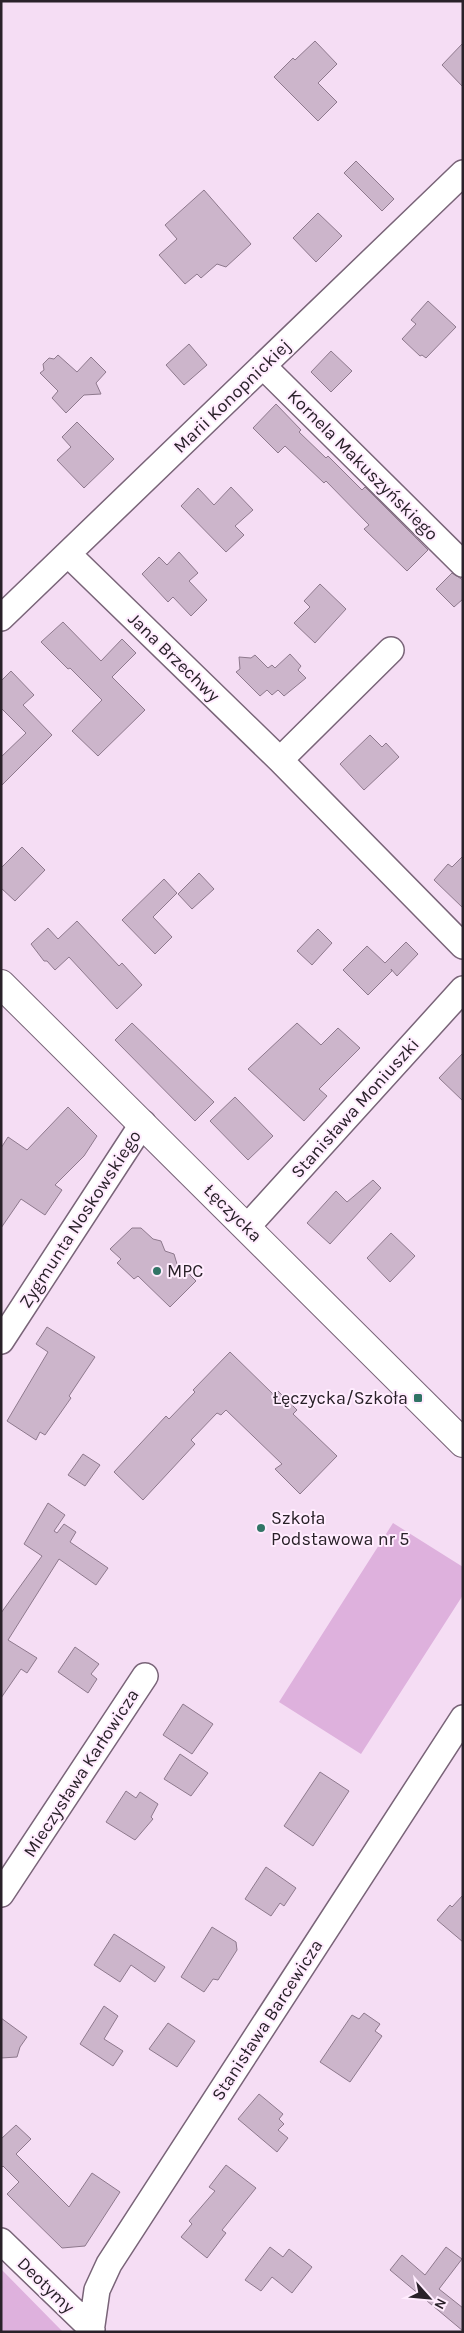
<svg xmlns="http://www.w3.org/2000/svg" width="464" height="2333" font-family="Karla,sans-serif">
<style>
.green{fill:#deb1dd}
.building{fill:#ccb5cb;stroke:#8e798d}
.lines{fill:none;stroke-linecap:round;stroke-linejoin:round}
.street-casing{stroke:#796478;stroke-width:28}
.secondary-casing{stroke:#796478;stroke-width:30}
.street{stroke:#fff;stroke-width:25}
.secondary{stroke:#fff;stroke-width:28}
.poi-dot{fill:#317466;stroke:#ffecfe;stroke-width:2}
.labels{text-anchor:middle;stroke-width:4;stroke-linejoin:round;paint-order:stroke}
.street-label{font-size:18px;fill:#292129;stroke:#ffecfe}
.poi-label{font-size:18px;fill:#292129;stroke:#ffecfe;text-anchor:start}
</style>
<rect width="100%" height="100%" fill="#f5ddf4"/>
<path class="green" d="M393 1523 463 1567V1595L361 1754 279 1702Z
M1 2269 63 2332H1Z"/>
<path class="building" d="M315 41 337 64 318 83 337 102 318 121 274 77 293 58 295 60Z
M463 43V87L442 65Z
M356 161 394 199 382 211 344 173Z
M204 190 251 244 226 267 217 264 201 278 197 274 185 284 159 255 177 239 165 225Z
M318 213 342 236 316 262 293 238Z
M428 301 456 327 426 358 422 355 420 356 402 339 416 324 411 320Z
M189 344 207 365 184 385 166 365Z
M331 351 352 371 331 392 311 372Z
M58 355 77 372 91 357 106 372 96 383 101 394 84 395 66 413 52 398 58 391 40 373 44 370 43 364 49 358 54 359Z
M276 404 301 430 299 432 326 458 328 456 362 490 365 487 428 550 407 571 364 529 369 525 326 481 324 483 285 446 278 453 253 428Z
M77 422 114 459 84 488 57 460 71 447 62 437Z
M231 487 253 510 235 526 244 535 226 552 181 506 198 488 214 505Z
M179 552 198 573 189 581 207 600 191 616 173 597 168 602 142 574 159 557 167 565Z
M452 573 463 580V599L454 607 436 589Z
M320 584 346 609 315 643 294 623 310 607 304 601Z
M63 622 101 661 122 639 136 653 112 677 145 710 98 756 72 731 102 700 70 668 68 669 41 642Z
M290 654 301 666 298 670 306 678 284 696 278 690 272 695 267 690 260 696 236 672 240 669 239 657 251 658 255 655 268 668 272 665 275 668Z
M11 671 34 695 23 705 52 735 1 786V757L26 733 1 708V681Z
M370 735 382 747 386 743 399 757 364 790 340 764Z
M22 847 45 870 15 901 1 888V868Z
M463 856V908L434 880 448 864 452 867Z
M199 873 214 889 192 909 178 894Z
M164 879 177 893 153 917 172 937 155 954 122 920Z
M77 921 119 966 122 963 142 985 117 1009 69 957 55 970 47 961H44L31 944 48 928 58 939Z
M318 929 332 943 312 965 297 951Z
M406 942 418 954 397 976 391 969 392 971 368 995 343 970 367 946 385 963Z
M132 1023 214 1102 195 1121 115 1040Z
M297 1023 321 1045 338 1028 360 1048 319 1089 327 1096 304 1121 248 1069Z
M463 1053V1101L439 1078Z
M235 1097 273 1136 248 1160 210 1121Z
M68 1107 97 1136 84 1156 55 1185 62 1190 45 1215 21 1199 1 1228V1148L8 1137 27 1150Z
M373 1180 381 1188 330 1244 307 1223 336 1191 347 1202Z
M132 1228H141L153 1239 161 1241 165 1251 174 1254 177 1264 188 1266 190 1275 196 1281 170 1307 138 1276 134 1279 117 1263 121 1259 110 1249Z
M391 1233 415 1256 390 1282 367 1258Z
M47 1327 95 1357 69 1396 71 1398 45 1435 40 1432 36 1440 7 1421 48 1352 36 1344Z
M230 1352 274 1395 278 1391 297 1410 293 1414 337 1456 300 1494 275 1469 282 1464 226 1410 221 1415 217 1413 191 1440 195 1444 143 1500 114 1472 166 1416 169 1419 195 1392 193 1390Z
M83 1454 100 1465 85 1486 68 1475Z
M48 1503 65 1515 54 1531 57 1533 64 1524 76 1532 70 1542 108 1568 96 1585 59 1559 8 1640 37 1658 27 1673 21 1669 1 1698V1613L42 1556 24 1544Z
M75 1647 99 1664 91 1674 97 1679 88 1693 58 1672Z
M183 1704 213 1724 192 1754 163 1735Z
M180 1754 208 1773 191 1796 164 1779Z
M320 1772 349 1791 313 1846 284 1826Z
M126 1791 136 1798 140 1792 158 1804 151 1817 153 1819 135 1840 106 1822Z
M266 1867 296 1888 284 1906 280 1903 271 1916 245 1899Z
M463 1895V1942L437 1920 450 1905 452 1907Z
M212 1927 236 1942 237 1950 218 1980 213 1979 204 1992 181 1977Z
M114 1934 165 1967 155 1982 131 1965 120 1982 94 1965Z
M104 2006 118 2016 104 2039 123 2051 113 2066 80 2044Z
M364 2013 380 2024 375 2031 382 2036 350 2082 320 2062 352 2015 359 2019Z
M1 2018 27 2037 20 2047 17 2057 1 2058Z
M168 2023 195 2041 177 2067 149 2049Z
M259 2094 283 2114 279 2119 284 2124 278 2130 288 2138 277 2152 238 2119Z
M16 2125 31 2139 16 2154 69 2207 92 2173 120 2192 85 2246 62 2248 7 2194 19 2182 3 2166 1 2168V2139Z
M226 2165 256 2188 222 2230 226 2233 207 2258 181 2237 192 2224 189 2221 215 2191 209 2187Z
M270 2247 283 2257 289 2249 312 2267 292 2293 272 2277 261 2291 245 2280Z
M446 2247 462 2259 439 2289 463 2308V2331L390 2270 402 2255 425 2275Z"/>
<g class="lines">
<g class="street-casing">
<path id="street" d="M263 366 463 564
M68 554 280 760 463 946
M1 618 463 173
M280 760 391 650
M247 1227 463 989
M1 1341 143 1123
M1 1894 145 1676
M1 2241 92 2329
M91 2332 97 2290 109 2264 463 1718"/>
</g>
<g class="secondary-casing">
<path id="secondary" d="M1 984 463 1443"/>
</g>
<use href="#street" class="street"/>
<use href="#secondary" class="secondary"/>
</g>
<g class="poi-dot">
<circle cx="157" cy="1271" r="5"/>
<rect x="413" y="1393" width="10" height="10" rx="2.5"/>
<circle cx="261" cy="1528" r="5"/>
</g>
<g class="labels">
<g class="street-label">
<text transform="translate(232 396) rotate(-44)" y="6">Marii Konopnickiej</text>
<text transform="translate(363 465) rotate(45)" y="6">Kornela Makuszyńskiego</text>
<text transform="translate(174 657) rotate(44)" y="6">Jana Brzechwy</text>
<text transform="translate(355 1108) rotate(-48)" y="6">Stanisława Moniuszki</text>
<text transform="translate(233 1213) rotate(45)" y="6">Łęczycka</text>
<text transform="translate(80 1219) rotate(-57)" y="6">Zygmunta Noskowskiego</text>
<text transform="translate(81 1773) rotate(-57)" y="6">Mieczysława Karłowicza</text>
<text transform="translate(267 2020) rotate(-57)" y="6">Stanisława Barcewicza</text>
<text transform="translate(46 2285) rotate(44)" y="6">Deotymy</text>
</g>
<g class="poi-label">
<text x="167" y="1277">MPC</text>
<text x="408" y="1404" text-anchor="end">Łęczycka/Szkoła</text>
<text x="271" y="1524">Szkoła<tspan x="271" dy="21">Podstawowa nr 5</tspan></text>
</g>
</g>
<rect width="464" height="2333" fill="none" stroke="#292129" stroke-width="5"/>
<g transform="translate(429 2298) rotate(117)" stroke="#ffecfe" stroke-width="4" paint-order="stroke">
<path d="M0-4L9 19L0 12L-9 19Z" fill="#292129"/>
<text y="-8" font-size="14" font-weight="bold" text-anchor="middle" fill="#292129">N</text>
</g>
</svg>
